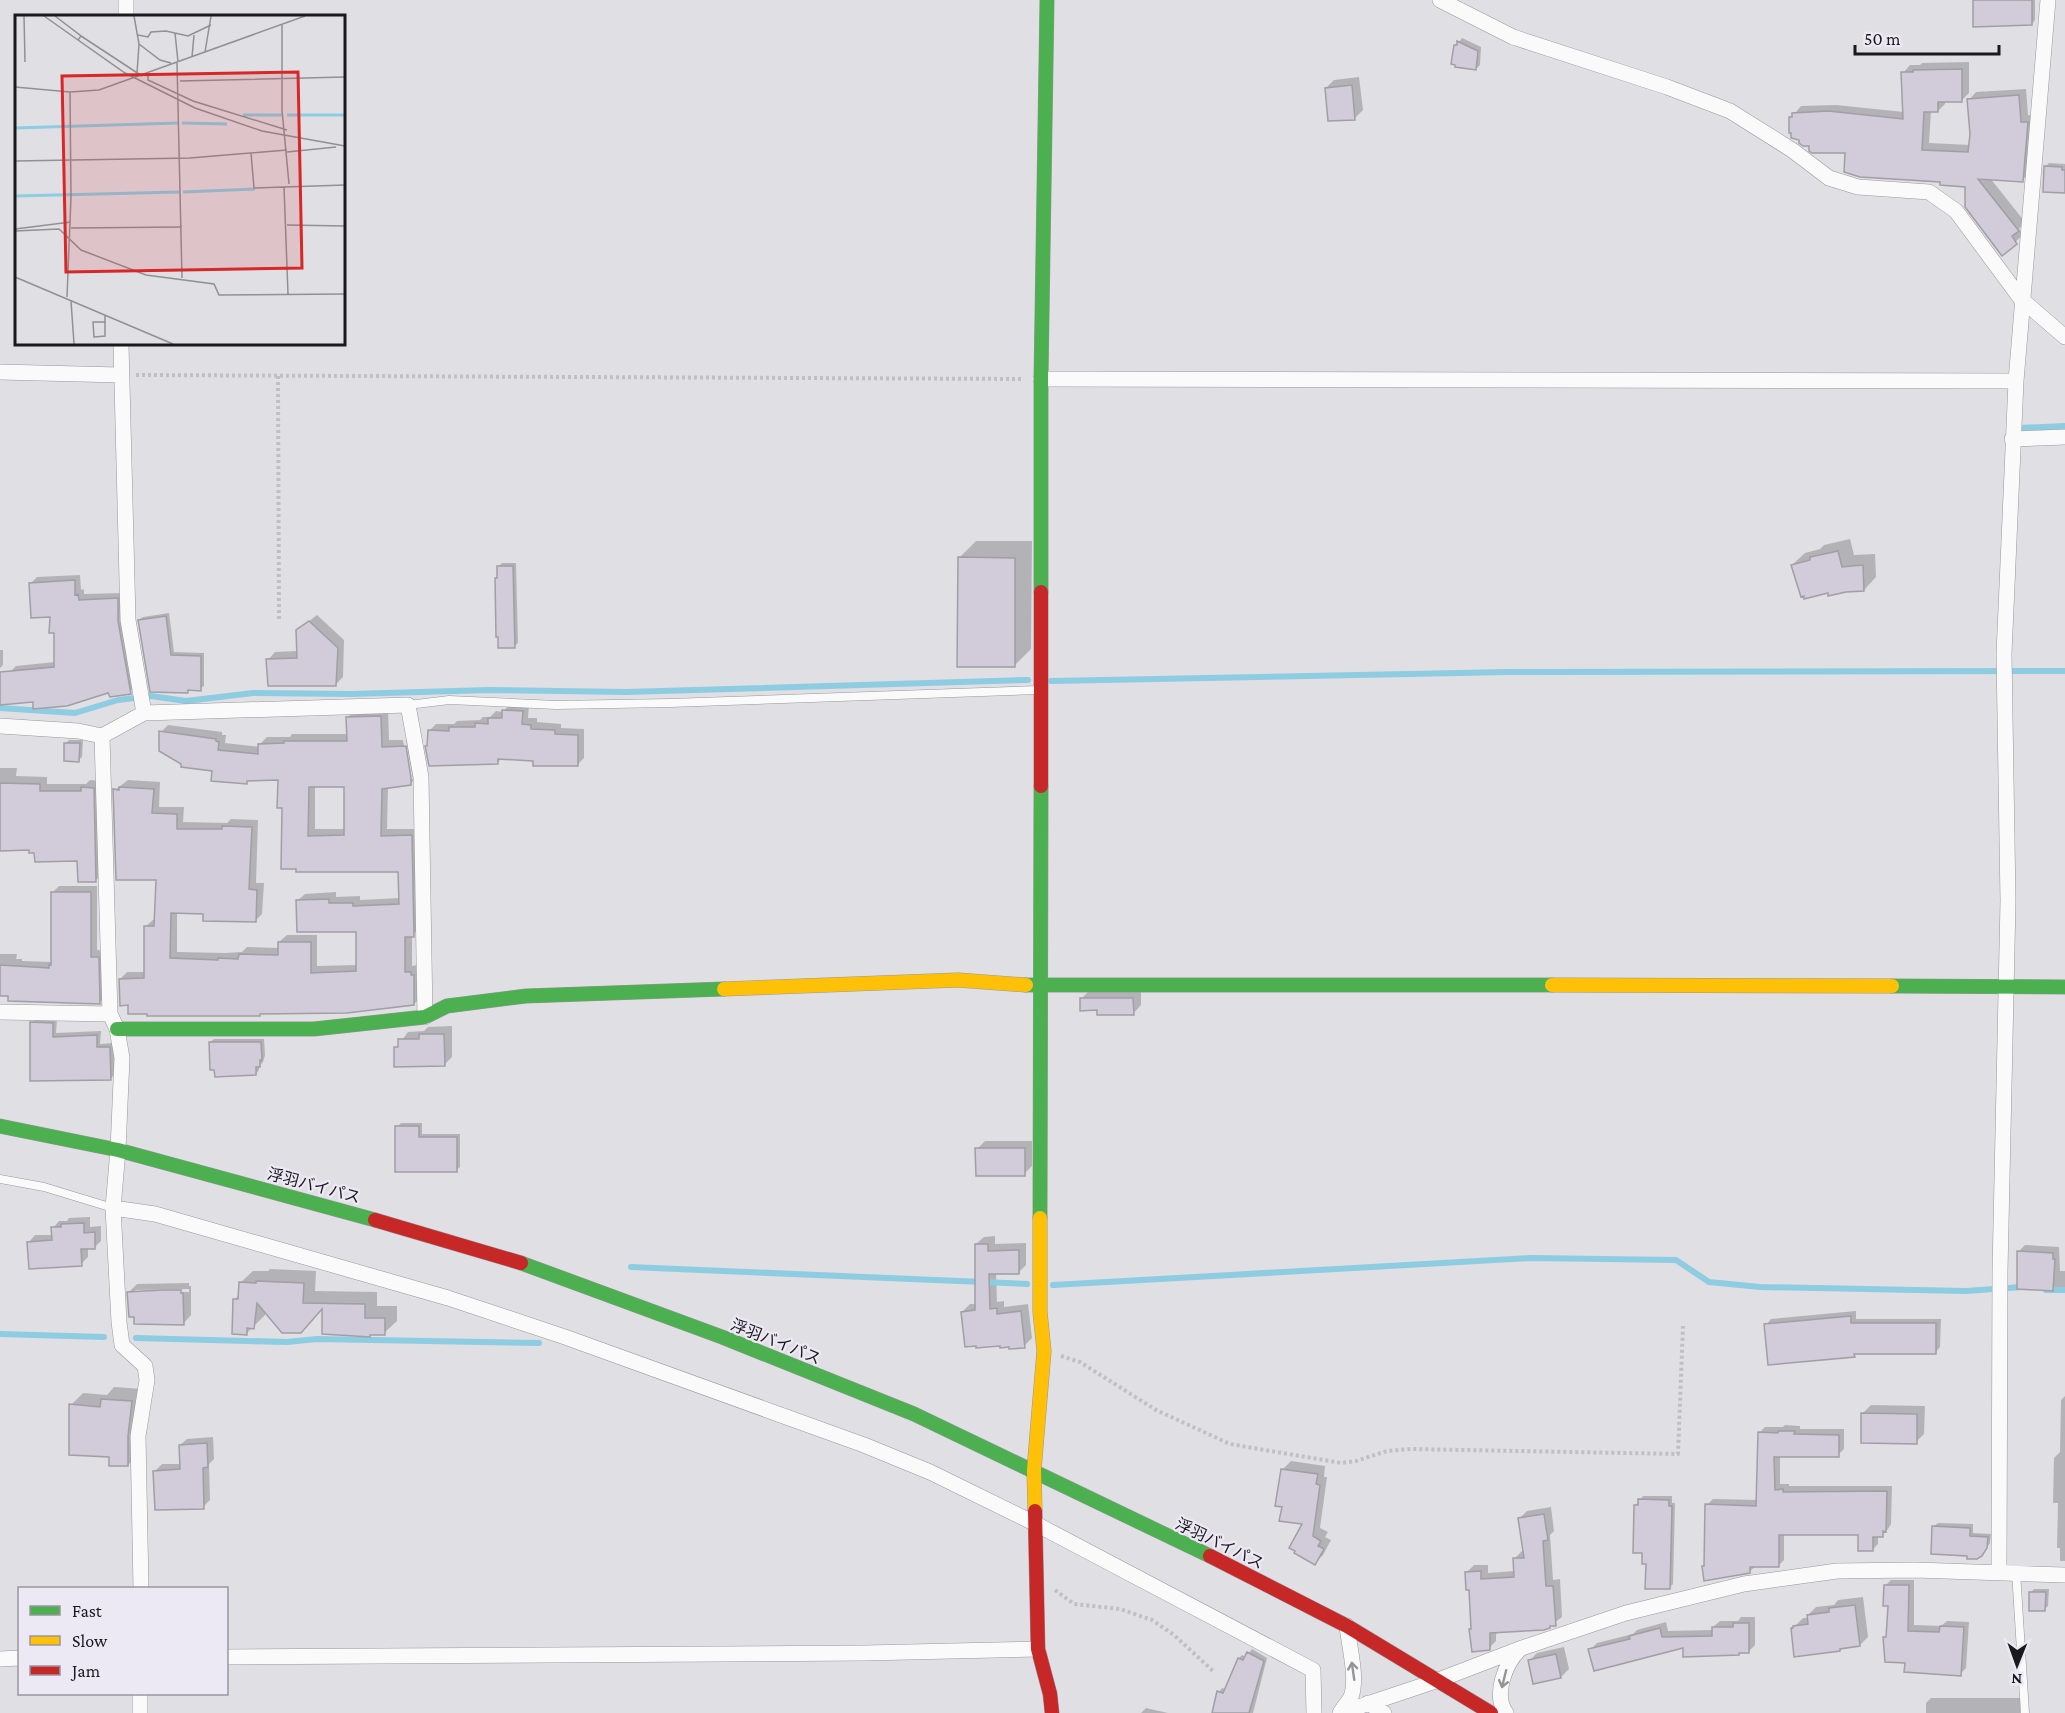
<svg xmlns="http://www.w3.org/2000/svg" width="2065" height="1713" font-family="'Crimson Pro','Noto Sans JP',serif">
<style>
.shadow{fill:#0003;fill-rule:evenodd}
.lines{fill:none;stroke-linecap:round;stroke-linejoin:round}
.stream{stroke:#8ecce1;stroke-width:6}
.building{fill:#d1cbda;stroke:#a09fa3;stroke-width:1.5;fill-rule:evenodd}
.lane-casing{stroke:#98979b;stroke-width:9}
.street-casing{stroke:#98979b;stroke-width:16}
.fast-casing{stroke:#98979b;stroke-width:15}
.slow-casing{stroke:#98979b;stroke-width:15}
.jam-casing{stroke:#98979b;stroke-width:15}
.path{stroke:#c0c0c2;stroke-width:4;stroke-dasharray:3 3;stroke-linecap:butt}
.lane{stroke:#fafafb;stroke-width:8}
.street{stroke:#fafafb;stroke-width:15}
.fast{stroke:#4caf50;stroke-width:14}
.slow{stroke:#ffc107;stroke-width:14}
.jam{stroke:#c62828;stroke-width:14}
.oneway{stroke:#959597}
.labels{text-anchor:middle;stroke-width:4.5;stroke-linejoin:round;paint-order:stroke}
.street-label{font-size:16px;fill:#1a191d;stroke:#ece9f5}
.inset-river{fill:none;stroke:#8ecce1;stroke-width:3}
.inset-road{fill:none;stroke:#919094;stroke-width:1.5}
.view{fill:#d62828;fill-opacity:0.15;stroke:#d62828;stroke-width:3}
.inset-edge{fill:none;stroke:#1a191d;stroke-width:3}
</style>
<rect width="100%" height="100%" fill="#e0dfe4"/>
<path class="shadow" d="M1975 0H2035V20L2032 24Z
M1462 38 1481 47 1480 65 1476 69 1456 46Z
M1969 62V93L1962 100H1945V104L1938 111H1931L1929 143 1970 145 1969 100 1976 92 2026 89 2028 115 2035 116 2030 173 2022 180 1990 178 2025 222 2019 229 2023 235 2002 254 1967 186 1846 152 1811 145 1791 118 1801 106 1836 105 1904 112 1903 73 1910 65H1920L1922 63Z
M1359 77 1363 110 1355 118 1326 88 1334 80Z
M2049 163 2065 164V192L2045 167Z
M1850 539 1854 555 1875 554 1876 577 1864 590 1829 591 1792 565 1805 553 1820 549 1824 545Z
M976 541H1032L1031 649 1014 666 959 558Z
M502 563H516L518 643 514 646 499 577V566Z
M80 575 81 590 84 589V594L123 593 136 686 130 692 109 691 34 701 10 672 16 666 55 662 56 631 51 615 31 583 37 577Z
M169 613 174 652 204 653V686L200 689H190L187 692 139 620 143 617Z
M317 615 344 640 343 677 336 684 268 660 275 652 298 651V630Z
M0 650H3V665L0 668Z
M510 704 529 705 528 718H537V722L561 724V728L584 729V758L577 765 534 759 502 758 497 763 429 744V731L436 724H454L457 721 480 720 483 717H490L496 711 503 712Z
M388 709 389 740H403L410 779H413L406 740H412L418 776 411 783 388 786 387 829H419L420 928 412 935V966L417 965 421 997 414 1004 262 1012 260 1015 130 1004 120 979 127 972H145V927L153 920H156L158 879 115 790 128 780 160 782 159 807H184L183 822 227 823 231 819 258 820 256 883H264L262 914 255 921 205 913 177 912V952L225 953 242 952 247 947 279 948V942L287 935H317V966L357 965V930L297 901 305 894 336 892V897L360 896V900L400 898 399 870H298L283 807 279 779H249L246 783 214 770 161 732 168 725 222 732V735H226L225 743 260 747V744L267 737H290L292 734H348L347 718 355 710ZM315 785H346L345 829H315Z
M69 740H83L82 757 78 760 66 743Z
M0 768H17L16 776 47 777V784H86L90 780 101 781 103 873 96 880 79 859 36 851 31 849 0 850Z
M59 886H97V950L105 951 106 996 99 1003 0 994V954H17L16 959H22V961L52 962 53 892Z
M1141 990V1005L1133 1014 1099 1009 1081 999 1089 991Z
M36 1019H57L56 1033 101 1031 100 1044 114 1043 115 1074 111 1078 32 1023Z
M452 1026V1057L444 1065 396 1048 408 1032 424 1031 428 1027Z
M214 1039H264L265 1055 263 1062 259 1066V1070L256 1074 210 1042Z
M401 1123H422V1134H460V1167L456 1170 397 1127Z
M985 1141H1032V1166L1024 1174 977 1149Z
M90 1217V1227L101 1226V1241L95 1247 88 1248V1257L81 1264 29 1242 35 1235H53V1228L59 1221H67L69 1218Z
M995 1236V1244L1026 1243V1265L1018 1273H996L997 1302 1004 1301V1307L1028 1304 1032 1338 1024 1346 962 1312 970 1304H977L976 1244 984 1237Z
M2025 1245 2059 1247 2060 1271H2065V1291L2018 1288 2019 1251Z
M270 1269 316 1271 315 1291 377 1292V1306H397V1321L384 1333 324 1307 301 1332 266 1312 265 1315 246 1334 234 1300 240 1294V1283L253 1271H268Z
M189 1283V1286H191V1315L183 1324 135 1316 129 1292 137 1284ZM189 1289V1292L135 1293V1290Z
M1856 1311V1319H1941L1940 1347 1935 1353H1856L1854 1355 1766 1325 1771 1319Z
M114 1387 143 1389 140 1453 128 1465 111 1455 71 1405 83 1393 107 1395Z
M2065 1396V1561H2060V1548H2057L2058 1503H2053L2054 1458 2060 1452 2061 1400Z
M1871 1405 1925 1406 1924 1434 1916 1442 1863 1413Z
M1785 1425 1800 1426V1429H1844V1449L1838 1455H1780V1484H1789V1486H1892L1891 1524 1888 1529 1882 1535H1878V1544L1872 1550 1860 1534 1784 1533V1560L1778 1566H1756L1750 1571 1703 1566 1705 1564 1707 1505 1713 1499 1758 1500 1759 1433 1765 1427H1783Z
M213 1437 214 1459 209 1464 210 1500 203 1507 155 1471 162 1464H181L180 1445 187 1439Z
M1291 1461 1325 1466 1324 1477H1327L1320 1528 1328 1532 1325 1537 1331 1540 1323 1555 1315 1563 1304 1523 1283 1469Z
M1643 1496H1672V1503H1675L1673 1584 1669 1588 1647 1563 1643 1551 1635 1506Z
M1551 1507 1554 1531 1550 1535 1553 1580 1560 1579 1562 1617 1549 1627 1497 1633 1496 1635V1641L1489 1648 1473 1628 1471 1588 1467 1572 1474 1565H1488V1573L1515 1571 1514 1559 1522 1551H1525L1520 1518 1527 1511Z
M1938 1523 1973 1524V1533L1991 1534 1990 1543 1985 1551 1934 1526Z
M1891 1580H1914V1625L1941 1626 1947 1621 1969 1622 1966 1668 1960 1674 1907 1662 1885 1638 1887 1635 1890 1605 1885 1586Z
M2034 1589H2049L2048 1606 2045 1609 2030 1593Z
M1863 1597 1868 1637 1860 1645 1842 1647 1840 1650 1792 1629 1803 1618H1809L1808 1615 1816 1607 1834 1605 1838 1600Z
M1741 1617H1755V1645L1748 1652 1685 1646 1590 1650 1597 1643 1633 1634 1637 1630 1666 1622 1668 1631 1713 1630V1627L1720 1621H1738Z
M1564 1647 1569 1669 1561 1677 1529 1661 1537 1653Z
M1252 1649 1267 1658 1253 1713H1213L1219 1692 1222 1688 1226 1689 1239 1658 1242 1655 1246 1657Z
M1931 1698H2021L2020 1713H1926V1703Z
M1146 1708 1168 1713H1141Z"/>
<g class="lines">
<path class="stream" d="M2019 428 2065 426
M1051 681 1509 672 2065 671
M0 708 75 713 118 700 151 696 186 701 253 693 351 694 489 690 626 692 1028 680
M631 1267 1027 1284
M1053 1285 1531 1258 1676 1260 1709 1282 1760 1287 1966 1291 2022 1287
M2046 1290H2065
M0 1334 104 1337
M136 1338 287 1342 317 1339 539 1343"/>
</g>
<path class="building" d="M1973 0H2032V25L1973 27Z
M1457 41 1478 51 1476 70 1455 67V65L1451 64 1454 45H1457Z
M1962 69V102H1938V112H1924L1922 150 1968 152 1970 134 1967 99 2019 95 2021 122H2028L2023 182 1978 179 2019 231 2012 236 2017 244 2002 256 1965 207V187L1940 185V182L1860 177 1844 172 1845 153H1812L1809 151V146H1803L1799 143V140L1791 138V133H1789V117H1792V113L1828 111 1903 119 1901 72H1913V70Z
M1352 85 1355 120 1328 121 1325 88Z
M2044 166 2062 167V170H2065V193L2043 192Z
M1838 551 1842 567 1863 565 1864 591 1846 592 1828 596V593L1804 599V596L1801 597 1791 565 1810 560V557Z
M958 557 1015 558V667H957Z
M497 566H513L515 648H498V637H496L495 578H497Z
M75 580V595L78 594 79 600 118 598V621L131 694 110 697 108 693 67 706 33 709V702L0 705V672L54 667V633H49L50 617 31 618 29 583Z
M166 616 171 655 201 656V691L188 690V693L150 692 138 620Z
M309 621 338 648 336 686H268L266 659 297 658 296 630Z
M502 710 523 711 522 724 531 725V729L555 730V734L578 735V766H533V761L498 759V764L429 766 425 746H427L428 730 449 731V727H475V723L488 724V718H502Z
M381 716 382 747 406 746 411 778V785L382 789 381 836 412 835 414 937H405V972H411V975H414V1005L347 1013 260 1014V1016H147V1014H128V1005L120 1006 119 979 144 978V926H154L156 880H116L113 789 119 790V787L154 789 152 813 177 814V829H222V826L252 827 249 889 257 890 256 922 203 921V914L171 913 170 958 218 960V958L238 959 239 954 278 955V942H311V973L356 971V932H297L296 900 329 899V903H353V906L399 904 398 872H296V869H281L282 808H277L278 780 247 781V784L211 781 212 771 181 767V764L159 751V731L216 739V741L219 742 218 750 258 754V744L284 743V741H347L346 717ZM309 787H344V835L308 836Z
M64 743H80L79 762 64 761Z
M0 783 40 784V791H81V787L94 788 96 882H78L77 861 35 862 34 853H29V850L0 851Z
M51 892H91V957H99L100 1004 8 1001V996H0V965L49 968V965H51Z
M1080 998H1133L1134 1015H1097V1010L1080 1011Z
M30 1022 53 1023V1037L97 1035V1047H110L111 1080 30 1081Z
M419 1034H444L445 1066 394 1067V1047H398V1039H419Z
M209 1042H261L262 1060H260V1067H256V1075L215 1077 214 1070H210Z
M395 1126H419V1137H457V1172H395Z
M975 1148H1025V1176H976Z
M84 1223V1233L95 1232V1249H81L82 1266 29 1269 27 1242 52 1240 51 1227H61V1224Z
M975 1244H988V1251L1019 1250V1274H989L990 1309 997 1308V1314L1021 1311 1025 1348 1009 1349V1347L1000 1348V1346L976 1348V1346L965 1347 961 1312 975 1310Z
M2017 1251 2053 1253V1259H2055L2053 1291 2017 1289Z
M256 1281 304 1283 303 1303 365 1304V1318H385V1335H370V1337L322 1334V1309L301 1333H282L257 1303 254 1329 247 1328V1335L232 1334 233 1299H238L239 1282 256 1283Z
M162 1290H181V1293H183L184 1325 134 1324V1317H129L127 1292Z
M1851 1316V1323H1936V1354H1854L1855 1357 1768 1365 1764 1324Z
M101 1399 132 1401 128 1436V1466H109V1457L69 1455V1404L100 1407Z
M1861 1413 1917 1414V1444L1861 1443Z
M1778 1431H1795L1794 1434 1839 1435V1457H1774L1775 1490 1783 1489V1492L1887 1491 1886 1532 1883 1531V1537H1873V1551H1858V1535H1779V1567H1750V1573L1704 1581 1702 1566H1704L1705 1504 1756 1506 1758 1432 1778 1433Z
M207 1443 208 1467 203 1468 204 1509 155 1510 153 1471 180 1469 179 1445Z
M1281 1469 1318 1474 1316 1484 1320 1485 1313 1536 1321 1541 1318 1546 1324 1549 1315 1565 1294 1553 1295 1551 1289 1548 1302 1524 1279 1521 1282 1507 1275 1506Z
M1638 1499 1669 1500V1506H1672L1670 1589H1645L1646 1564H1642V1553H1633L1634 1505H1638Z
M1544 1514 1548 1540 1543 1541 1546 1586H1553L1556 1626H1550V1628L1544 1630 1490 1633V1650L1472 1652 1469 1629H1471L1469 1590H1466L1465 1572 1481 1571V1579L1514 1577 1513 1558H1524L1518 1518Z
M1932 1526 1970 1528V1536L1988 1537 1987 1548 1982 1556 1977 1559H1967V1556L1931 1554Z
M1884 1585H1909L1908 1631 1939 1632 1940 1626 1964 1627 1961 1676 1904 1672 1905 1663 1885 1662 1883 1637H1886L1888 1606H1883Z
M2029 1592H2046L2045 1611H2029Z
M1855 1605 1860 1646 1840 1649V1651L1794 1657 1791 1628H1793V1626L1808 1624 1807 1615 1829 1612V1608Z
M1733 1623H1749V1653H1739V1655L1683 1657V1648L1594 1671 1588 1649 1630 1639 1629 1636 1660 1628 1662 1637 1712 1636V1627H1733Z
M1247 1652 1264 1661 1249 1713H1212L1217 1691 1223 1693 1238 1658 1243 1660Z
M1556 1654 1561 1678 1533 1684 1528 1660Z"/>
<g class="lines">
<g class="lane-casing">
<path id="lane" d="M408 705 449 700 556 705 670 703 1038 690
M0 1179 44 1187 113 1208
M2016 1572 2025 1713"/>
</g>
<g class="street-casing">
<path id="street" d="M1440 0 1513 37 1667 87 1730 111 1792 150 1829 178 1858 187 1929 192 1956 211 2021 299 2065 337
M126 16V0
M121 344 128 620 144 713
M0 372 120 375
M1041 379 2016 381
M2012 439 2065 437
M0 726 78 731 102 736 144 713 408 705 421 777 425 1017
M102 736 110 1014 117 1029 122 1058 118 1150 113 1208 119 1322 122 1345 145 1366 147 1380 138 1436 141 1588
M0 1012 110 1014
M113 1208 155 1214 448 1298 565 1337 864 1445 930 1472 1034 1523 1313 1670 1314 1713
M1999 1571 2000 1271 2008 901 2004 654 2016 381 2048 0
M226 1657 865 1653 1038 1649
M0 1659 20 1658
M1368 1703 1384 1713
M140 1713V1694
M1340 1713 1436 1681 1522 1648 1626 1613 1744 1584 1837 1571 1915 1570 2065 1575
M1340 1713C1343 1708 1348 1702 1351 1697 1358 1679 1349 1646 1347 1626
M1506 1713C1493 1695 1505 1664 1519 1650"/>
</g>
<g class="fast-casing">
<path id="fast" d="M1041 592V379L1047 0
M1026 985H1552
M1892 986 2065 987
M117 1029H314L425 1017 447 1006 526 996 724 989
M0 1126 118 1150 375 1220
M1040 1218 1041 786
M521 1263 722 1337 914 1414 1210 1556"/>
</g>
<g class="slow-casing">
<path id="slow" d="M1552 985 1892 986
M724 989 958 980 1026 985
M1035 1511 1034 1470 1044 1351 1040 1312V1218"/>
</g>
<g class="jam-casing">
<path id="jam" d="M1041 786V592
M375 1220 521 1263
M1035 1511 1038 1649 1050 1694 1052 1713
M1210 1556 1347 1626 1491 1713"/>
</g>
<path class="path" d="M136 375 1022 379
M278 376 279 622
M1061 1356 1080 1362 1156 1410 1230 1444 1341 1463 1356 1461 1387 1451 1411 1449 1678 1454 1683 1326
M1055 1590 1074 1604 1120 1609 1152 1620 1174 1635 1213 1671"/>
<use href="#lane" class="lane"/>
<use href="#street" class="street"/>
<use href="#fast" class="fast"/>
<use href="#slow" class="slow"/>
<use href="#jam" class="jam"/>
</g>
<defs><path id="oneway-shaft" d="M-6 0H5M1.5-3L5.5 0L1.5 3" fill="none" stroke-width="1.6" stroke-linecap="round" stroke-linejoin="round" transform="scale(1.5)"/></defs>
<g class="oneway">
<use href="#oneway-shaft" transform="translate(1353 1671) rotate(-98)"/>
<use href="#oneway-shaft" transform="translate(1504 1679) rotate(104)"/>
</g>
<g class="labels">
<g class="street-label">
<text transform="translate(314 1185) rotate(15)" y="6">浮羽バイパス</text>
<text transform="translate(776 1341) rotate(22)" y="6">浮羽バイパス</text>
<text transform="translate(1220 1543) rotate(26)" y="6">浮羽バイパス</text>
</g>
</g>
<g transform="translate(15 15)">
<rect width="330" height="330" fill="#e0dfe4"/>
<path class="inset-river" d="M228 100H268M272 100H330M167 108 212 109M0 113 163 108M168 177 240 174M0 181 164 177"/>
<path class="inset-road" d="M9 1 10 47M29 1 110 58 180 93 247 116 330 131M40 1 66 21 63 25M119 1 124 29 122 58M267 9V95L274 169M160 18 163 47M123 20 133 22 136 17 151 16 173 21 196 10M66 21 127 61M124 29 145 45 156 48M190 37 196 1M177 42 179 20M162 48 167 263M133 59V65L178 86 272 115M165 66 330 62M0 72 55 77 84 75 290 1M272 137 321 132M236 138 239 173 330 170M0 146 175 143 272 135M269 172 273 279M272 210 330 211M56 213 167 212M0 214 56 207M0 216 44 214 66 235 131 260 199 269 204 280 330 279M0 262 158 329M52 282 56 182 55 77M56 286 59 329M90 307H78L79 322 90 321V301"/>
<path class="view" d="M283 57 287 253 51 257 47 61Z"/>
<rect width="330" height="330" class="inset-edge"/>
</g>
<rect x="18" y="1587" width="210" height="108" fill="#ece9f5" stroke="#98969f" stroke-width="1.5"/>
<rect x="30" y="1606" width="30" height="9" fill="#4caf50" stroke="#98969f" stroke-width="1.5"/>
<text x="72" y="1617" font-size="18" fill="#1a191d">Fast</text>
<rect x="30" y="1636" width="30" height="9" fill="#ffc107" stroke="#98969f" stroke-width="1.5"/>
<text x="72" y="1647" font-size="18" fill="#1a191d">Slow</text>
<rect x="30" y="1666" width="30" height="9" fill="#c62828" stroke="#98969f" stroke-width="1.5"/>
<text x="72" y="1677" font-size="18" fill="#1a191d">Jam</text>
<g transform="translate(2017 1665) rotate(181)" stroke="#ece9f5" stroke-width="4.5" paint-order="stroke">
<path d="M0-4.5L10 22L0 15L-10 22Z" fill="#1a191d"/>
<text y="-9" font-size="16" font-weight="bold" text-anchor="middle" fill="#1a191d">N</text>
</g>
<path d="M1855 45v9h144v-9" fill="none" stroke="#1a191d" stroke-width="3"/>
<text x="1864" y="45" font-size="18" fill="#1a191d" stroke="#ece9f5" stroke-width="4.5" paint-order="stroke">50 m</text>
</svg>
